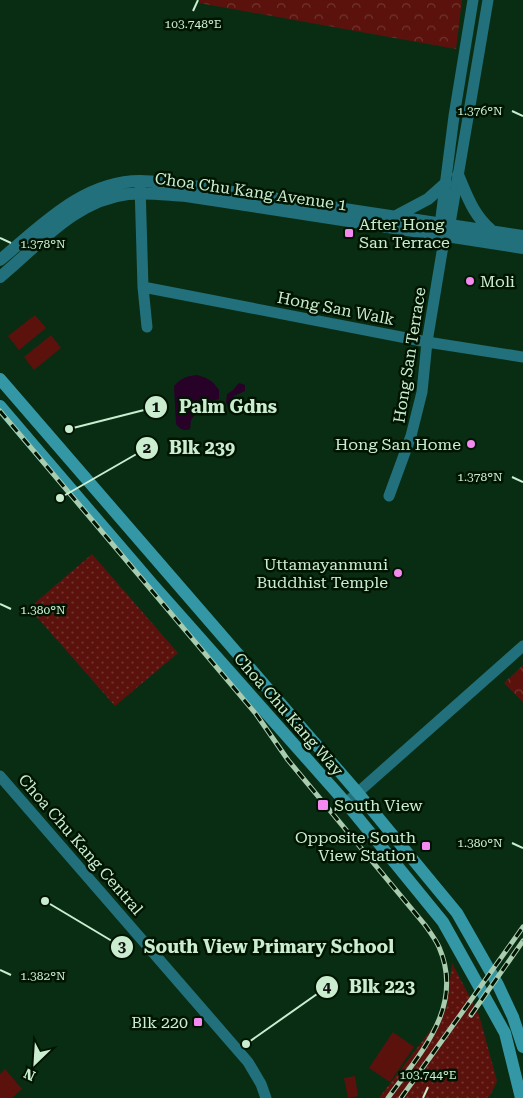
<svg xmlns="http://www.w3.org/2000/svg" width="523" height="1098" font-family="'Roboto Serif',serif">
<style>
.grass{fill:url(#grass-dots)}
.park{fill:url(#park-crowns)}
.pitch{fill:#5b120d}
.water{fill:#280128}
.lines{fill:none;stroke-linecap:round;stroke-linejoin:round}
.minor{stroke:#21707b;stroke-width:11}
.tertiary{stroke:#21707b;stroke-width:12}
.secondary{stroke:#3497a6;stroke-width:12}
.rail-casing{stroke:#a9cbae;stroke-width:5}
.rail{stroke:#001402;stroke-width:3;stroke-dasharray:9;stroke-linecap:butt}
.ticks{fill:none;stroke:#cbedcf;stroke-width:2}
.poi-dot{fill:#f489ef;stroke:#001402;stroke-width:2}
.labels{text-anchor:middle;stroke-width:5;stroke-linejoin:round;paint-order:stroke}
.street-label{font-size:16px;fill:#cbedcf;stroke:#001402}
.poi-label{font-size:16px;fill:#cbedcf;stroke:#001402;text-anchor:end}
.ticks-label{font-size:12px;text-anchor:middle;fill:#cbedcf;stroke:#001402;stroke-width:5;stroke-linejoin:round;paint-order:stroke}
.leader{fill:none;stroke:#cbedcf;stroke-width:2}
.callout-dot{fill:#cbedcf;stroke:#001402;stroke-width:2}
.mark-label{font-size:15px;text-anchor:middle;font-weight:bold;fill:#111}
.callout-label{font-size:18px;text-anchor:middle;font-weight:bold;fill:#cbedcf;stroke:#001402;stroke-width:5;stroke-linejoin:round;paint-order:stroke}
</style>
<defs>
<pattern id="grass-dots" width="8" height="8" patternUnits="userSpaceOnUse" patternTransform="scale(1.25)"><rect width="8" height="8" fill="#5b120d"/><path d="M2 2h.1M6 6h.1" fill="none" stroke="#71352f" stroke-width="1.8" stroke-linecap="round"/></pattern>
<pattern id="park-crowns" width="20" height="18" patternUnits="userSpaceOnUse" patternTransform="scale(1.25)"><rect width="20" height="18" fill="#5b120d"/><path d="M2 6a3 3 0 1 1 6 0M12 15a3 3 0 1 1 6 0" fill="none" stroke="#71352f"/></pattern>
</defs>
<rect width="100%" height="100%" fill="#092d13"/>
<path class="grass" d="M92 554 178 653 115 706 29 608Z
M452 963 479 1015 497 1081 491 1094 487 1098H379L446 1010Z"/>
<path class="park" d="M200 0H462L456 49 199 3Z
M523 665V702L504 683Z"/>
<path class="pitch" d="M35 315 46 328 19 350 8 336Z
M51 335 61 348 34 370 24 357Z
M393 1032 414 1047 390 1082 369 1068Z
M5 1069 22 1089 12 1098H0V1074Z
M355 1076 358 1096 348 1098 344 1078Z"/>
<path class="water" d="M197 375C208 378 213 381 219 390V399L212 401 204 398 200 401 198 411 191 420 190 429C184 432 179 428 176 424L174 386C181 378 187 376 197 375Z
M239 383 245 385V391L234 396 232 404 228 407 226 403 227 394 233 390Z"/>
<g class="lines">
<path class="minor" d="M140 185 143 287 147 327
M439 233 454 116 473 0
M143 287 427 342 523 357
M389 496 411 436 422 392 427 342 443 246 448 235 488 0
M0 776 248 1062 261 1084 266 1098
M346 803 523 646"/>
<path class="tertiary" d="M458 175C468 198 473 214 491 230
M396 216 428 199 446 183
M0 260C41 226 83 181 140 181 155 181 171 184 186 185L523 236
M0 277C39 245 75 200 128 194 147 192 167 195 186 196L523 248"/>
<path class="secondary" d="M0 379 358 793 457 913 498 985 513 1017 523 1047
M0 406 153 585 346 803 443 922 505 1033 521 1098"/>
<g class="rail-casing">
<path id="rail" d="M0 411 256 714 288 760 425 925C430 932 436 940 439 947 465 1007 420 1053 388 1098
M471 1015 523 941
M401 1098 523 927"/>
</g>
<use href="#rail" class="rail"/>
</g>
<path class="ticks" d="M193 11 198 0M512 111 523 116M0 238 11 243M512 477 523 482M0 604 11 609M512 843 523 848M0 970 11 975M423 1098 428 1087"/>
<g class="poi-dot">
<rect x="344" y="228" width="10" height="10" rx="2.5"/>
<circle cx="470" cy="281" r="5"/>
<circle cx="471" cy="444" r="5"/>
<circle cx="398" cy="573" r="5"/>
<rect x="317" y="799" width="12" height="12" rx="2.5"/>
<rect x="421" y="841" width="10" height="10" rx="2.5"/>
<rect x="193" y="1017" width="10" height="10" rx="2.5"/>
</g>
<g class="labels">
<g class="street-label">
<text transform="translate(251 191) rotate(8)" y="6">Choa Chu Kang Avenue 1</text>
<text transform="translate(336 308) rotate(11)" y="6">Hong San Walk</text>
<text transform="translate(409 355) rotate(-81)" y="6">Hong San Terrace</text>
<text transform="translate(289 714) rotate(49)" y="6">Choa Chu Kang Way</text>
<text transform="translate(81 844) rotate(49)" y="6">Choa Chu Kang Central</text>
</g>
<g class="poi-label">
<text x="359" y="230" text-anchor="start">After Hong<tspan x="359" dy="18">San Terrace</tspan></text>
<text x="480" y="287" text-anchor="start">Moli</text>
<text x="461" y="450">Hong San Home</text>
<text x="388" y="570">Uttamayanmuni<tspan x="388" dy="18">Buddhist Temple</tspan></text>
<text x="334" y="811" text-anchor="start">South View</text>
<text x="416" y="843">Opposite South<tspan x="416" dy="18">View Station</tspan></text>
<text x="188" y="1028">Blk 220</text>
</g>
</g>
<g class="ticks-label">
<text x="193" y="28">103.748°E</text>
<text x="480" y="115">1.376°N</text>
<text x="43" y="248">1.378°N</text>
<text x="480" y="481">1.378°N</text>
<text x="43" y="614">1.380°N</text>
<text x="480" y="847">1.380°N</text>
<text x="43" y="980">1.382°N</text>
<text x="428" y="1079">103.744°E</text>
</g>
<path class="leader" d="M69 429L156 407M60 498L147 448M45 901L122 947M246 1044L327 987"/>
<g class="callout-dot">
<circle cx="69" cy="429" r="5"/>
<circle cx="60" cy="498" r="5"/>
<circle cx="45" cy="901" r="5"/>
<circle cx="246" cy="1044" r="5"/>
<circle cx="156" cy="407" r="12"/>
<circle cx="147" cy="448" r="12"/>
<circle cx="122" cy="947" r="12"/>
<circle cx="327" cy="987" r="12"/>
</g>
<g class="mark-label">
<text x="156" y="412">1</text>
<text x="147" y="453">2</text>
<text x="122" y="952">3</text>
<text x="327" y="992">4</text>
</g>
<g class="callout-label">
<text x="228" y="413">Palm Gdns</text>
<text x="202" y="454">Blk 239</text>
<text x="269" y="953">South View Primary School</text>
<text x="382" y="993">Blk 223</text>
</g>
<g transform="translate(35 1063) rotate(205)" stroke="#001402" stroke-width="4" paint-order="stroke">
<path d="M0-4L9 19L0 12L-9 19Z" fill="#cbedcf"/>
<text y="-8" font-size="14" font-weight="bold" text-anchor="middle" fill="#cbedcf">N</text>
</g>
</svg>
